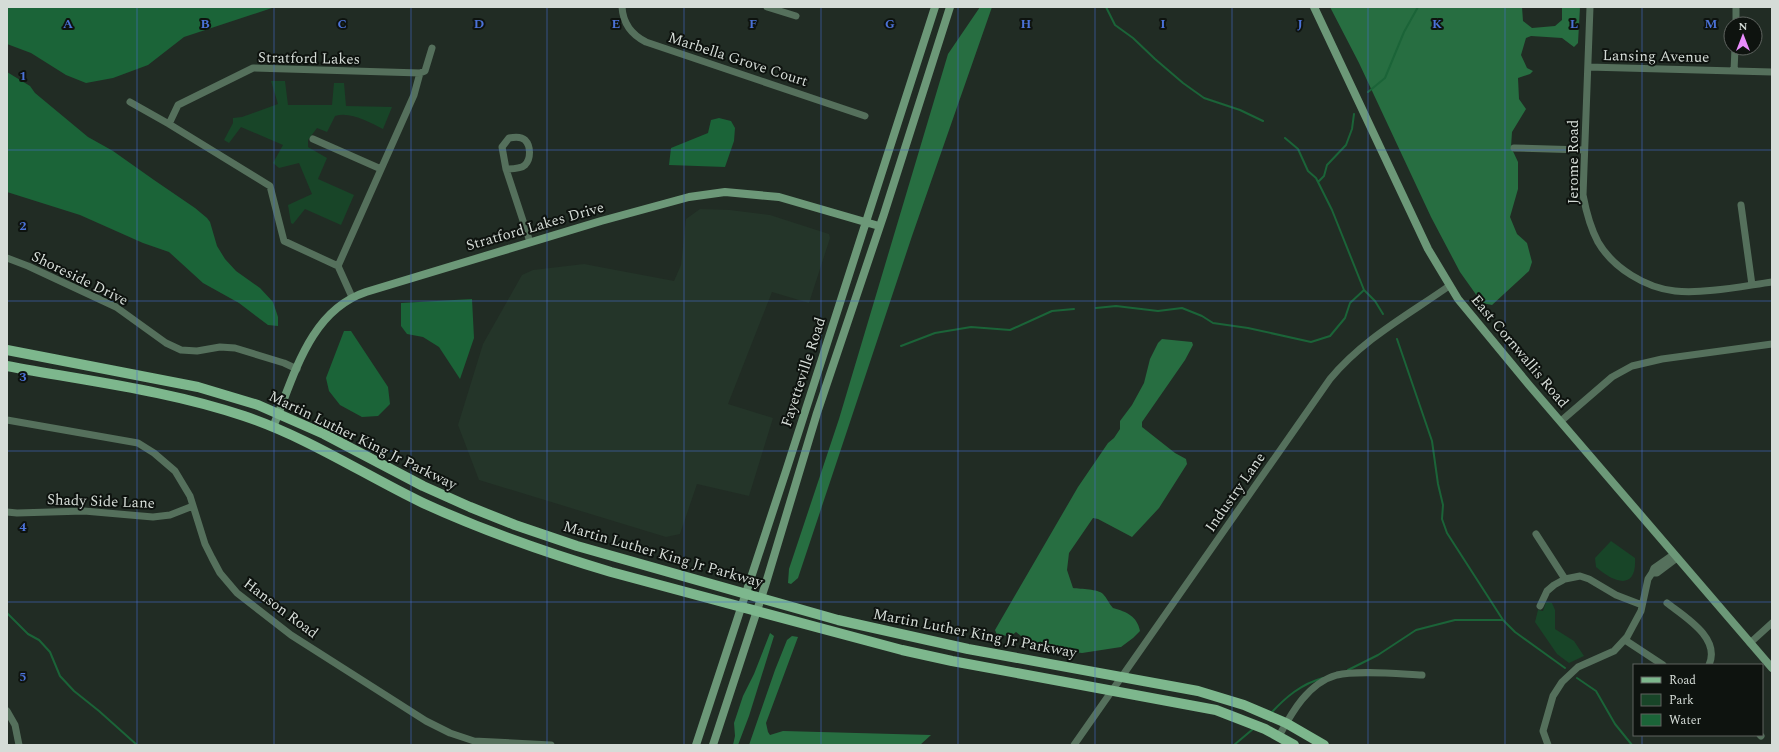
<svg xmlns="http://www.w3.org/2000/svg" width="1779" height="752" font-family="Spectral,serif">
<style>
.built{fill:#243529}
.green{fill:#184528}
.forest{fill:#276e41}
.water{fill:#1b6438}
.lines{fill:none;stroke-linecap:round;stroke-linejoin:round}
.stream{stroke:#1b6438;stroke-width:2}
.street{stroke:#55705c;stroke-width:7}
.secondary{stroke:#6c9878;stroke-width:8}
.primary{stroke:#7db78d;stroke-width:10}
.grid{fill:none;stroke:#4b72d8;stroke-width:1;stroke-opacity:0.55}
.labels{text-anchor:middle;stroke-width:4;stroke-linejoin:round;paint-order:stroke}
.street-label{font-size:15px;fill:#d5dcd7;stroke:#0e130f}
.grid-label{font-size:13px;text-anchor:middle;font-weight:bold;fill:#4b72d8;stroke:#0e130f;stroke-width:4;stroke-linejoin:round;paint-order:stroke}
</style>
<rect width="100%" height="100%" fill="#212c24"/>
<path class="built" d="M700 209 730 210 770 215 829 234 830 238 809 303 772 292 728 404 773 418 749 496 697 484 680 534 666 537 479 480 458 425 483 344 522 275 533 270 584 264 674 281 681 265 686 219Z"/>
<path class="green" d="M271 81H285L288 105H332L334 83H344L346 106 392 107 383 129C369 122 350 111 335 116L327 132 317 128 308 140V147L327 158 318 179 354 195 341 225 305 209 293 224 291 223 288 205 312 194 299 163 279 168 273 163 283 145 241 127 229 143 224 140 233 123V118L242 117 278 104Z
M1611 541 1635 558C1637 591 1614 583 1596 567L1595 558Z
M1546 602 1552 603 1555 610V629L1574 641 1584 656 1569 663 1557 654 1535 622 1538 610 1543 611Z"/>
<path class="forest" d="M980 7H992L912 236 798 578 791 584 788 583 789 569 839 419 948 54Z
M1330 7H1522L1523 21 1532 28 1555 26 1562 20V7H1580L1578 43 1574 47 1562 38 1531 36 1526 38 1521 55 1527 68 1533 71 1530 74 1518 78 1519 99 1526 109 1512 132 1511 147 1518 162V189L1510 217 1517 234 1527 243 1532 262 1529 271 1492 305 1482 303 1460 272 1431 217 1359 63Z
M1162 339 1192 342 1193 345 1185 360 1142 422V427L1175 453 1186 459 1187 464 1159 508 1132 537 1098 519 1093 518 1069 553 1067 570 1073 588C1081 589 1098 589 1103 594 1107 598 1109 604 1113 608 1127 612 1137 616 1140 631L1133 638 1121 647 1082 653 1045 648 1025 642 1021 636 1016 632 1011 636 997 635 995 630 1078 487 1108 443 1114 438 1120 429V421L1132 405 1144 383 1150 359 1158 343Z
M770 633 774 636 749 716 738 745H733L735 736 734 723 743 696 754 674Z
M792 636 798 637 766 723 768 732 770 735 783 731 931 735 920 745H749L775 670 787 640Z"/>
<path class="water" d="M7 7H275L184 37 148 65 113 78 86 83 66 75 31 53 7 44Z
M7 72 30 86 35 93 88 137 113 151 154 180 195 208 207 218 210 222 217 246 225 259 236 271 260 288 273 302 278 317V326L268 325 239 303 203 283 169 252 143 243 80 215 7 192Z
M719 118 731 121 735 128 734 141 725 167 669 165 671 148 708 133 711 120Z
M472 299 474 338 460 379 439 347 423 337 407 334 401 326V303Z
M344 331H351L388 387 390 404 378 416 362 417 340 405 329 391 326 378Z"/>
<g class="lines">
<path class="stream" d="M1106 7 1115 25 1133 38 1155 59 1183 83 1204 98 1240 110 1263 121
M1368 92 1385 78 1404 32 1418 7
M1285 138 1298 149 1308 171 1316 178 1332 210 1364 290 1375 301 1383 314
M1318 182 1324 176 1327 165 1346 145 1352 129 1354 114
M1096 308 1116 306 1158 311 1182 308 1202 316 1213 323 1248 328 1311 342 1330 336 1345 318 1350 303 1364 290
M1397 339 1432 441 1438 484 1443 505 1442 519 1447 533 1503 620 1515 632 1565 668
M901 346 935 333 971 327 1010 330 1052 311 1074 309
M7 613 28 634 39 640 50 652 60 676 74 691 99 711 137 745
M1348 670 1378 655 1416 630 1455 620H1503
M1577 678 1596 691 1615 724 1632 745
M1271 713C1286 697 1301 684 1323 678
M1234 745 1253 729"/>
<path class="street" d="M622 7C623 23 632 35 646 42L865 116
M767 7 796 16
M1590 7 1583 195C1586 211 1590 227 1598 242 1613 268 1646 288 1675 291 1704 294 1743 286 1772 282
M1736 24V7
M1588 67 1772 72
M1734 71 1735 48
M420 73 425 71 432 48
M130 102 169 124
M313 139 381 169
M1514 148 1584 150
M506 169C512 169 521 169 525 165 531 159 531 146 525 140 521 136 514 137 509 138L502 147 506 169 530 242
M1741 205 1752 285
M7 258 28 266 116 307 166 343 181 350 197 351 220 347 235 348 284 363 297 369
M338 266 414 95 420 73 253 68 178 105 169 124 270 186 284 241 338 266 352 297
M7 420 138 443 154 453 175 471 190 496 205 544 212 558 220 573 237 593 291 635 426 721 450 733 474 741 551 745
M1561 421 1612 377 1632 366 1662 359 1772 344
M7 512 17 513 84 511 153 517 170 515 193 506
M1536 534 1565 579
M1674 554 1654 568 1652 573H1657L1677 558
M1667 603C1685 617 1721 638 1709 665
M1540 606 1547 591 1554 585 1565 579 1580 576 1589 579 1616 595 1642 605
M1625 640 1663 665
M1750 643 1772 623
M7 711 15 725 19 745
M1760 735 1761 736
M1279 736C1292 712 1308 683 1337 675 1357 670 1400 674 1422 675
M1074 745 1330 379C1363 339 1408 315 1449 286
M1548 745 1543 731 1553 696 1562 682 1578 667 1614 651 1627 637 1641 611 1648 579 1652 573"/>
<path class="secondary" d="M1314 7 1428 249 1458 299 1529 385 1772 668
M273 427C294 377 309 311 366 292L601 221 689 197 725 192 779 197 879 226
M696 745 786 471 935 7
M713 745 765 586 817 413 884 214 950 7"/>
<path class="primary" d="M7 350 198 387 258 405 324 434 423 486 470 507 515 525 577 546 838 620 968 649 1198 691 1244 705 1286 723 1324 745
M7 366C86 381 167 390 244 416 307 437 363 474 423 503 484 531 547 553 611 572L902 650 952 661 1216 710 1265 729 1294 745"/>
</g>
<path class="grid" d="M137 7V745M274 7V745M411 7V745M547 7V745M684 7V745M821 7V745M958 7V745M1095 7V745M1232 7V745M1368 7V745M1505 7V745M1642 7V665M7 150H1772M7 301H1772M7 451H1772M7 602H1772M1642 735V745"/>
<g class="labels">
<g class="street-label">
<text transform="translate(1656 56) rotate(1)" y="5">Lansing Avenue</text>
<text transform="translate(309 58) rotate(1)" y="5">Stratford Lakes</text>
<text transform="translate(738 59) rotate(18)" y="5">Marbella Grove Court</text>
<text transform="translate(1573 162) rotate(-90)" y="5">Jerome Road</text>
<text transform="translate(535 226) rotate(-16)" y="5">Stratford Lakes Drive</text>
<text transform="translate(80 278) rotate(26)" y="5">Shoreside Drive</text>
<text transform="translate(1520 351) rotate(50)" y="5">East Cornwallis Road</text>
<text transform="translate(803 372) rotate(-72)" y="5">Fayetteville Road</text>
<text transform="translate(363 440) rotate(26)" y="5">Martin Luther King Jr Parkway</text>
<text transform="translate(1235 492) rotate(-55)" y="5">Industry Lane</text>
<text transform="translate(101 501) rotate(2)" y="5">Shady Side Lane</text>
<text transform="translate(663 554) rotate(16)" y="5">Martin Luther King Jr Parkway</text>
<text transform="translate(281 608) rotate(37)" y="5">Hanson Road</text>
<text transform="translate(975 633) rotate(11)" y="5">Martin Luther King Jr Parkway</text>
</g>
</g>
<g class="grid-label">
<text x="68" y="28">A</text>
<text x="205" y="28">B</text>
<text x="342" y="28">C</text>
<text x="479" y="28">D</text>
<text x="616" y="28">E</text>
<text x="753" y="28">F</text>
<text x="890" y="28">G</text>
<text x="1026" y="28">H</text>
<text x="1163" y="28">I</text>
<text x="1300" y="28">J</text>
<text x="1437" y="28">K</text>
<text x="1574" y="28">L</text>
<text x="1711" y="28">M</text>
<text x="23" y="80">1</text>
<text x="23" y="230">2</text>
<text x="23" y="381">3</text>
<text x="23" y="531">4</text>
<text x="23" y="681">5</text>
</g>
<rect width="1779" height="752" fill="none" stroke="#d5dcd7" stroke-width="16"/>
<rect x="1633" y="664" width="130" height="72" fill="#0e130f" stroke="#5e635f"/>
<rect x="1641" y="677" width="20" height="6" fill="#7db78d" stroke="#5e635f"/>
<text x="1669" y="684" font-size="12" fill="#d5dcd7">Road</text>
<rect x="1641" y="694" width="20" height="12" fill="#184528" stroke="#5e635f"/>
<text x="1669" y="704" font-size="12" fill="#d5dcd7">Park</text>
<rect x="1641" y="714" width="20" height="12" fill="#1b6438" stroke="#5e635f"/>
<text x="1669" y="724" font-size="12" fill="#d5dcd7">Water</text>
<g transform="translate(1743 36)"><circle r="19" fill="#0e130f" stroke="#5e635f"/>
<path d="M0-3L7 15L0 10L-7 15Z" fill="#ea8dfd"/>
<text y="-6" font-size="11" font-weight="bold" text-anchor="middle" fill="#d5dcd7">N</text>
</g>
</svg>
